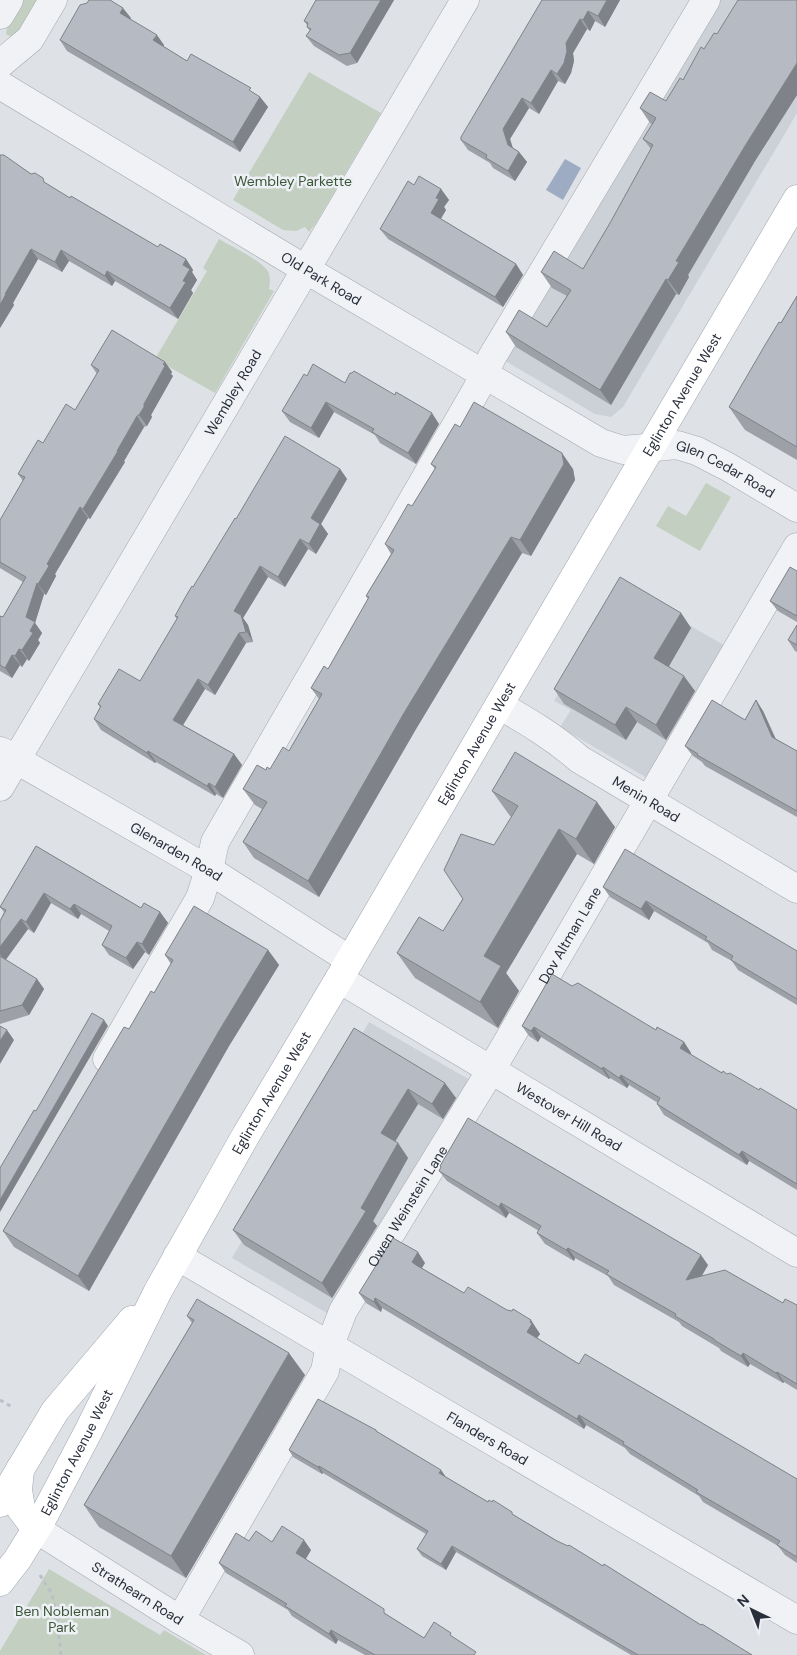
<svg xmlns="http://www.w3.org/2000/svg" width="797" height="1655" font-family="'DM Sans',sans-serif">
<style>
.built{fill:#ccd0d7}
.green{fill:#c3cfc0}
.water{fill:#9dacc3}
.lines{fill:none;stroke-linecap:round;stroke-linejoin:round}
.minor-casing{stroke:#a4a8af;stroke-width:29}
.major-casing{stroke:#9fa5b0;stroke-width:29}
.path{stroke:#bcbfc5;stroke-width:3;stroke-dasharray:4 4;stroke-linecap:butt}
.minor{stroke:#f0f2f5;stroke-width:28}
.major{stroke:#fff;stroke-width:28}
.wall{fill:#9da0a7}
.shaded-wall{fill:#7f8288}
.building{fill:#b6bac2;stroke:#7f8288}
.labels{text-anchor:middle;stroke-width:5;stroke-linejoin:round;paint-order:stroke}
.park-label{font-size:14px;fill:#3b5538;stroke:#edf0f4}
.street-label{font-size:14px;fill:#292e3b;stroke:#edf0f4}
</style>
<rect width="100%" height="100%" fill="#dee1e6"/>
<path class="built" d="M697 0H797V113L623 407 611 417 595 414 485 349Z
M621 586 729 648 666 789 560 727 571 710 554 701Z
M369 1022 489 1091 344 1323 232 1258Z"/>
<path class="green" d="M24 0H38L17 35 13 38 6 34 7 29Z
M309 72 381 113 316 223 309 232 305 227 296 231 283 230 233 200Z
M219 239C232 247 257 258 267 270 271 275 270 283 269 289L274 291 215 393 155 359 207 271 203 268Z
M706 483 731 497 700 551 656 526 668 506 686 516Z
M49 1569 160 1635 164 1630 206 1655H0V1651Z"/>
<path class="water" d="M565 159 581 168 563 200 546 190Z"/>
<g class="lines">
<g class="minor-casing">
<g id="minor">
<path d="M0 15 9 0"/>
<path d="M0 64 30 39 53 0"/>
<path id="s1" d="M0 85 305 269 601 443 623 450 677 445 697 451 728 467 797 508"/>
<path id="s2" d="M499 705C527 721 554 737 579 759L797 889"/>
<path id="s3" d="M1 751 209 870 350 960"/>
<path id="s4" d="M0 787 465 0"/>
<path id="s5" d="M339 979 797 1253"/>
<path d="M107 1059 200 898 209 870 215 842 477 389 492 357 706 0"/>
<path id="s6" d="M177 1256 797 1620"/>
<path id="s7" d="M36 1529 180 1620 240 1655"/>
<path id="s8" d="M180 1620 325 1371 330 1345 343 1311 491 1070 797 547"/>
</g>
</g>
<g class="major-casing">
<g id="major">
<path d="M20 1469 18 1490 21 1509 36 1529"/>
<path d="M0 1503 55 1411 132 1320"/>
<path id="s9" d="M0 1582 17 1560 40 1523 88 1432 158 1291 246 1135 339 979 499 705 797 199"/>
</g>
</g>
<path class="path" d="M0 1400 12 1407
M40 1575 52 1594 56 1612 61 1655"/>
<use href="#minor" class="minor"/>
<use href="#major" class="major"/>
</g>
<path class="wall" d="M316 0H394L357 63 347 66 314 46 306 36 310 31 307 27V25L304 21Z
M542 0H620L605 27 595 21 590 31 587 29 573 53 574 61 571 73 565 84 558 81 539 114 529 108 510 139 513 148 519 152 527 162 515 181 493 168 490 163 468 150 461 140Z
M797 0V95L755 161 688 275 689 277 679 295 676 294 611 405 516 347 506 332 547 327 567 296 552 288 541 272 583 269 610 223 651 149 643 139 652 124 650 123 640 108 666 101 683 80 704 49 717 34Z
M131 18 130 19 164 45 163 46 187 61 260 97 268 107 240 152 67 51 60 40Z
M0 155 70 198 158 247 186 259 193 270 192 272 197 280 191 290 193 293 178 319 115 281 112 286 69 261 62 272 38 259 13 303 14 305 0 328Z
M414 185 441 189 449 200 444 207 446 210 441 219 516 264 523 275 503 307 388 239 380 229Z
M797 296V460L745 430 729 407Z
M165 362 172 372 171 374 173 376 151 415 152 417 147 426 144 427 124 461 125 462 90 519 88 518 55 574 56 576 46 595 44 594 35 623 42 633 38 640 40 643 29 661 27 659 22 667 20 665 12 678 0 671V616L3 617 23 582 0 568V520L23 481 18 474 43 443 75 410 97 374 91 365Z
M307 376 345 383 439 424 416 464 380 443 375 435 334 412 319 438 290 422 282 411Z
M460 427 573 469 575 480 531 556 522 553 416 729 319 897 254 858 243 842 262 809 255 805 243 789 266 770 270 769 289 751 319 699 311 688 328 669 368 599 366 596 391 554 385 544 412 506 435 469 431 464Z
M340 469 347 479 321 524 328 534 316 554 308 549 285 587 268 577 243 618 248 625 253 642 246 643 215 695 205 689 183 725 234 754 242 765 223 798 216 794 215 796 156 762 155 763 101 730 94 719 100 707 98 704 140 681 177 619 175 616 236 519Z
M797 571V622L778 611 770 601Z
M681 613 691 628 669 666 695 691 666 740 637 722 626 740 564 704 554 689Z
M797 625V652L795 651 788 640Z
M756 700 763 711 776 739 797 751V817L705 766 702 762 693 756 685 746 745 720Z
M492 791 615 827 594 864 577 854 506 973 519 991 498 1028 415 978 397 953 443 931 512 817 510 816Z
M36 846 141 908 160 912 168 923 149 955 145 952 133 969 109 955 102 945 109 931 81 914 78 919 51 903 34 933 28 929 5 960 37 979 44 989 29 1015 0 1024V921L4 912 0 907Z
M603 887 797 951V1005L738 970 732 961 712 950 708 943 654 911 649 920 610 897Z
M268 950 279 965 229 1046 89 1291 14 1247 3 1231 129 1029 154 993 171 964 165 955Z
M572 986 656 1030 684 1042 691 1053 690 1054 722 1073 727 1074 797 1110V1190L749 1161 747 1165 664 1115 657 1104 658 1103 629 1085 627 1088 610 1078 609 1079 541 1037 538 1042 529 1036 522 1026Z
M354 1028 456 1098 443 1119 418 1104 395 1142 398 1143 408 1158 373 1221 377 1226 332 1298 244 1245 233 1230Z
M440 1166 708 1265 702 1276 783 1303 797 1305V1390L784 1382 783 1383 750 1364 748 1367 721 1351 719 1348 682 1326 679 1322 614 1285 608 1276 575 1258 574 1261 545 1244 537 1233 539 1231 509 1213 506 1218 447 1181 439 1171 441 1168Z
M425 1263 422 1268 464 1293 538 1331 540 1334 537 1338 579 1364 797 1479V1563L785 1555 778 1546 703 1502 699 1496 630 1454 625 1448 586 1425 584 1429 382 1308 381 1312 366 1303 359 1293Z
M187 1316 305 1375 186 1578 99 1527 84 1505 192 1323Z
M379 1433 446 1477 488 1502 515 1516 752 1655H631L456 1552 446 1570 422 1556 417 1549 426 1534 323 1473 322 1474 293 1457 289 1450Z
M249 1541 272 1542 311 1550 306 1559 389 1616 424 1638H454L474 1655H365L345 1644 338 1640 336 1644 292 1616 288 1610 226 1573 219 1563Z"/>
<path class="shaded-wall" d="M381 0H394L357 63 350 53Z
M607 0H620L605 27 598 16Z
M123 8 131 18 127 24 120 13Z
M588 11 595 21 590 31 583 20Z
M580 19 587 29 573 53 574 61 571 73 565 84 557 74 566 43Z
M157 35 164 45 161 51 153 40Z
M797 63V95L755 161 688 275 689 277 679 295 668 280 676 261 745 146Z
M551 70 558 81 539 114 531 103Z
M260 97 268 107 240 152 233 142Z
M522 98 529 108 510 139 515 156 508 145 503 129Z
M519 152 527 162 515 181 508 171Z
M441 189 449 200 444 207 446 210 438 223 431 213 436 198Z
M31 249 38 259 13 303 14 305 0 328V305L5 294Z
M61 250 69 261 62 272 55 262Z
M186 259 193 270 192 272 197 280 191 290 193 293 178 319 170 308 183 281V265Z
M516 264 523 275 503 307 495 297Z
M107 271 115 281 112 286 105 276Z
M666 279 676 294 611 405 600 390Z
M165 362 172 372 171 374 173 376 151 415 152 417 147 426 139 415 144 404Z
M326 402 334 412 319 438 311 428Z
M432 413 439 424 416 464 408 453Z
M137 416 144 427 124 461 125 462 90 519 83 509Z
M562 453 573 469 575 480 531 556 520 540Z
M340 469 347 479 321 524 328 534 316 554 309 544 311 518Z
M80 507 88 518 55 574 56 576 46 595 38 584 47 564Z
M511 537 522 553 416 729 319 897 308 881 404 713Z
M300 539 308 549 285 587 278 577Z
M260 566 268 577 243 618 248 625 253 642 234 611Z
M37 583 44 594 35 623 42 633 38 640 40 643 29 661 22 650 30 631 26 617Z
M681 613 691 628 665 673 654 658Z
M239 633 246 643 215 695 208 685Z
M19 649 27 659 22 667 15 656Z
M12 655 20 665 12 678 5 668Z
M684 676 695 691 666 740 656 725Z
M198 679 205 689 180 730 173 720Z
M756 700 763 711 779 747 772 737Z
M626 707 637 722 626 740 615 725Z
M148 751 156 762 155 763 147 753Z
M234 754 242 765 223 798 215 787Z
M209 783 216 794 215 796 207 786Z
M597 802 615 827 594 864 576 839Z
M559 829 577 854 506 973 519 991 498 1028 480 1002 484 956Z
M44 893 51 903 34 933 26 922Z
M646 901 654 911 649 920 641 909Z
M74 904 81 914 78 919 70 909Z
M160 912 168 923 149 955 142 944Z
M21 919 28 929 5 961 0 954V947Z
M137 942 145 952 133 969 126 958Z
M268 950 279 965 229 1046 89 1291 78 1276 219 1031Z
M37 979 44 989 29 1015 22 1005Z
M104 1020 108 1026 0 1212V1200Z
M534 1027 541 1037 538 1042 531 1031Z
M7 1030 14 1040 0 1064V1041Z
M684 1042 691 1053 688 1059 680 1048Z
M603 1067 610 1078 609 1079 602 1069Z
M621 1075 629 1085 627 1088 619 1078Z
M445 1083 456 1098 443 1119 432 1104Z
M408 1089 418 1104 391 1148 381 1133Z
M398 1143 408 1158 373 1221 377 1226 332 1298 322 1283 361 1208Z
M742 1151 749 1161 747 1165 739 1155Z
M501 1203 509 1213 506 1218 499 1207Z
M568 1248 575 1258 574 1261 566 1250Z
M418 1252 425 1263 419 1272 412 1262Z
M701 1255 708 1265 693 1290 686 1280Z
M375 1298 382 1308 381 1312 374 1302Z
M531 1320 540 1334 534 1342 527 1332 530 1322Z
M289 1353 305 1375 186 1578 171 1556Z
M743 1353 750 1364 748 1367 741 1356Z
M777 1372 784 1382 783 1383 776 1373Z
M579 1415 586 1425 584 1429 577 1419Z
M319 1466 323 1473 322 1474 318 1467Z
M441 1470 446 1477 439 1473Z
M304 1540 311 1550 303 1563 296 1553Z
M452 1546 456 1552 446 1570 441 1564Z
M331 1630 338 1640 336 1644 329 1634Z"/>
<path class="building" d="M89 0H110L123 8 120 13 157 35 153 40 187 61 191 54 251 88 249 90 260 97 233 142 60 40 80 5 87 3Z
M316 0H381L350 53 339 55 306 36 311 29 307 27 308 23 304 21Z
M542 0H607L598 16 588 11 583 20 580 19 566 43 567 51 564 63 557 74 551 70 531 103 522 98 503 129 508 145 519 152 508 171 486 158 487 155 461 140V137Z
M738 0H797V63L745 146 676 261 679 262 668 280 666 279 600 390 506 332 519 310 547 327 571 290 541 272 554 251 583 269 610 223 653 145 643 139 656 118 640 108 650 92 666 101 680 78 683 80 701 47 704 49 714 33 717 34Z
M0 155H4L31 174 35 173 43 178 44 182 70 198 71 196 158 247 160 244 186 259 183 265 190 269 183 281 186 282 170 308 107 271 105 276 61 250 55 262 31 249 5 294H6L0 305Z
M419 176 441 189 436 198 439 199 431 213 516 264 495 297 380 229 408 181 414 185Z
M797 296V447L729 407 765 345 779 322 781 323Z
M112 330 165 362 163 364 165 366 144 404V407L139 415 137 416 117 451H118L83 509 80 507 47 564 49 566 38 584 37 583 26 617 35 622 30 631 33 633 22 650 19 649 15 656 12 655 5 668 0 665V616L3 617 26 577 0 562V520L25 477 18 474 38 440 43 443 66 404 75 410 99 370 91 365Z
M313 364 345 383 350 373H352L354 371 395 395 396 392 432 413 408 453 372 432 374 429 326 402 311 428 282 411 304 374 307 376Z
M474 402 562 453 564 464 520 540 511 537 404 713 308 881 243 842 267 802 243 789 257 765 266 770 267 767 270 769 283 747 289 751 322 694 311 688 324 666 328 669 369 597 366 596 394 550 385 544 408 504 412 506 436 467 431 464 455 424 460 427Z
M285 436 340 469 311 518 320 524 309 544 300 539 278 577 260 566 234 611 241 615 246 632 239 633 208 685 198 679 173 720 234 754 215 787 209 783 207 786 148 751 147 753 94 719 101 706 98 704 119 669 140 681 178 617 175 616 186 596 192 586 193 587 235 518 236 519Z
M790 567 797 571V616L770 601Z
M620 577 681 613 654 658 684 676 656 725 626 707 615 725 554 689Z
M797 625V645L788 640Z
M712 700 745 720 756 700 772 737 797 751V811L697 755 698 754 685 746Z
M515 752 597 802 576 839 559 829 484 956 501 966 480 1002 397 953 419 917 443 931 463 899 444 870 461 834 494 845 518 806 492 791Z
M36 846 141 908 144 903 160 912 142 944 137 942 126 958 102 945 112 926 74 904 70 909 44 893 26 922 21 919 0 947V921L6 910 0 907Z
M625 849 797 951V999L731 960 733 956 705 939 707 937 646 901 641 909 603 887Z
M194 906 268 950 219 1031 78 1276 3 1231 124 1027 129 1029 151 991 154 993 173 960 165 955Z
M0 956 37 979 22 1005 0 1011Z
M552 974 572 986 578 983 656 1030 657 1027 684 1042 680 1048 722 1073 723 1071 727 1074 730 1073 759 1090 760 1088 797 1110V1184L742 1151 739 1155 657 1104 660 1098 621 1075 619 1078 603 1067 602 1069 534 1027 531 1031 522 1026Z
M92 1013 104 1020 0 1200V1168L34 1110 36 1111Z
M0 1026 7 1030 0 1041Z
M354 1028 445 1083 432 1104 408 1089 381 1133 398 1143 361 1208 366 1211 322 1283 233 1230Z
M468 1118 701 1255 686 1280 725 1270 783 1303 785 1299 797 1305V1384L777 1372 776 1373 743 1353 741 1356 714 1340V1339L675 1316 676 1314 606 1274 609 1271 568 1248 566 1250 537 1233 541 1226 501 1203 499 1207 439 1171 441 1167 440 1166Z
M393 1238 418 1252 412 1262 416 1265 464 1293 468 1287 507 1310 512 1311 513 1309 531 1320 530 1322 532 1324 527 1332 579 1364 585 1354 797 1479V1557L777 1545 780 1541 696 1492 698 1490 623 1444 624 1442 579 1415 577 1419 375 1298 374 1302 359 1293Z
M197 1299 289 1353 171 1556 84 1505 194 1320 187 1316Z
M318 1399 376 1430V1431L441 1470 439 1473 488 1502 489 1500 492 1502 493 1500 512 1512V1514L557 1541 568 1546 569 1545 603 1566 604 1564 701 1625 702 1624 752 1655H638L452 1546 441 1564 417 1549 428 1531 319 1466 318 1467 289 1450Z
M282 1526 304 1540 296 1553 384 1609V1613L424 1638 434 1622 451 1633 450 1635 476 1652 474 1655H375L338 1634 331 1630 329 1634 285 1606 287 1604 219 1563 236 1533 249 1541 256 1531 272 1542Z"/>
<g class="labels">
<g class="park-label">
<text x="293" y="186">Wembley Parkette</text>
<text x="62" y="1616">Ben Nobleman<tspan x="62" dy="16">Park</tspan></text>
</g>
<g class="street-label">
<text dy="5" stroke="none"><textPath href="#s1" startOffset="375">Old Park Road</textPath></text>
<text dy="5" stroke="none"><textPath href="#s4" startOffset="458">Wembley Road</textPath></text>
<text dy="5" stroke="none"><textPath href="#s9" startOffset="1370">Eglinton Avenue West</textPath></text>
<text dy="5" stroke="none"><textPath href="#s1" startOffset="831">Glen Cedar Road</textPath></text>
<text dy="5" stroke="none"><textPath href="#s9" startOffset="965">Eglinton Avenue West</textPath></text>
<text dy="5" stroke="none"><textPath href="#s2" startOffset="175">Menin Road</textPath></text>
<text dy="5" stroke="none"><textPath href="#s3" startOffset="202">Glenarden Road</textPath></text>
<text dy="5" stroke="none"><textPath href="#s8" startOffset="790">Dov Altman Lane</textPath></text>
<text dy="5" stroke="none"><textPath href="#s9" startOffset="560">Eglinton Avenue West</textPath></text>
<text dy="5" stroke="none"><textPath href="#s5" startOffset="268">Westover Hill Road</textPath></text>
<text dy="5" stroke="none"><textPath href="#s8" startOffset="474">Owen Weinstein Lane</textPath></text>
<text dy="5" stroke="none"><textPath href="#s6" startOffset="360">Flanders Road</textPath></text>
<text dy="5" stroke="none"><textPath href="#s9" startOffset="151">Eglinton Avenue West</textPath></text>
<text dy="5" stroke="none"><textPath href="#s7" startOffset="120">Strathearn Road</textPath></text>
</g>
</g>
<g transform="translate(752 1610) rotate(317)" stroke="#edf0f4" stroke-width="4" paint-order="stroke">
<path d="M0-4L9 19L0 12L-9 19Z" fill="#292e3b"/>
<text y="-8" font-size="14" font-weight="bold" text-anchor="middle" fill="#292e3b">N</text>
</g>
</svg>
